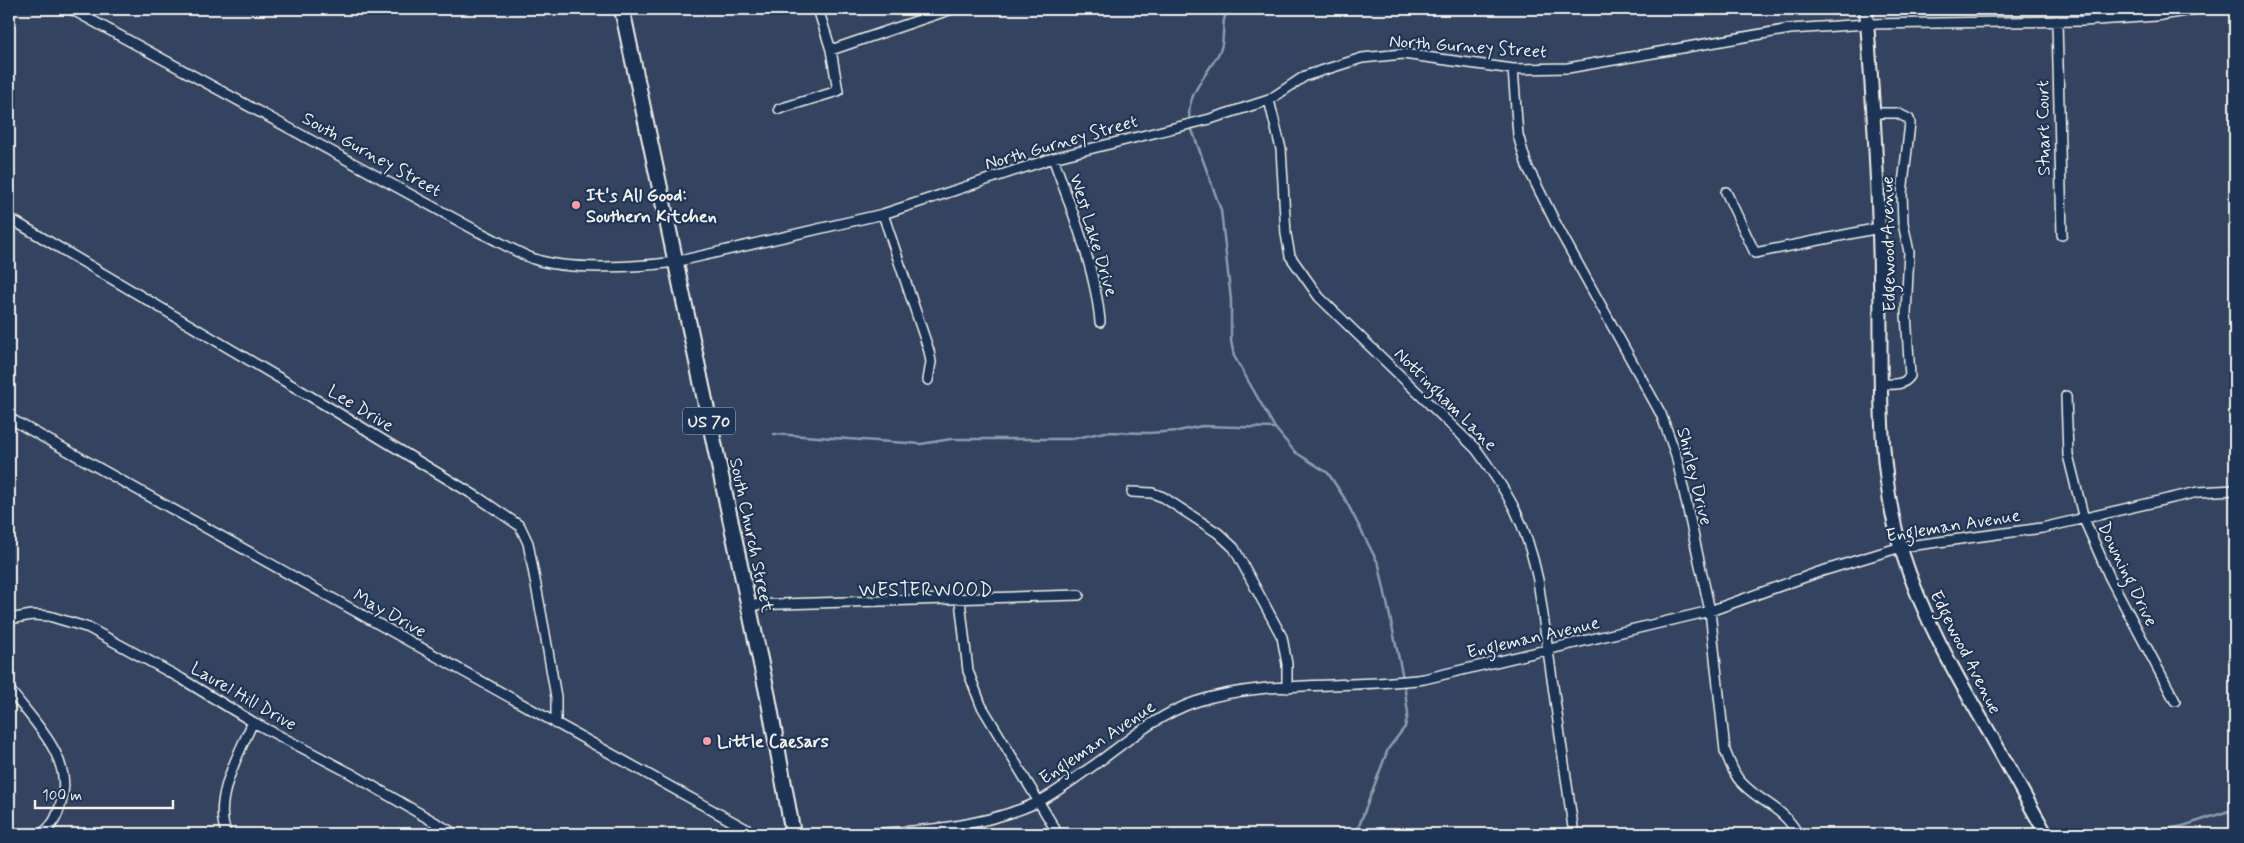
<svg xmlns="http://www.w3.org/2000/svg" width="2244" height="843" font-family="Mynerve,sans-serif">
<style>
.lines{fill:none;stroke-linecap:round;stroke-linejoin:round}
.stream{stroke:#879fad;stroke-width:2.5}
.street-casing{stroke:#f4f1e8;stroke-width:12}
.secondary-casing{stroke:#f4f1e8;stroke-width:16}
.primary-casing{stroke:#f4f1e8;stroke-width:18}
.street{stroke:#1d3557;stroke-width:9}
.secondary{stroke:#1d3557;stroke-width:12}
.primary{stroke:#1d3557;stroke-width:14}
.poi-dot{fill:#ff9aa2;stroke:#1d3557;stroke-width:2}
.labels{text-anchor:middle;stroke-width:4.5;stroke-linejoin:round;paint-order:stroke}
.shield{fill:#1d3557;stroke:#b4b9bc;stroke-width:1}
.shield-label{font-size:16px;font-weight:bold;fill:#f4f1e8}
.street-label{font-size:18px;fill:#f4f1e8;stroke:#1d3557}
.poi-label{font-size:18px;font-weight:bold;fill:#f4f1e8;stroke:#1d3557;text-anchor:start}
.neighbourhood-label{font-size:19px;letter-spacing:1px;fill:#f4f1e8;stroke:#1d3557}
</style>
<rect width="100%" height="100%" fill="#344460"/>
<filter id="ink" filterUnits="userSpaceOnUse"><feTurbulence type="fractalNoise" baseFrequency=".02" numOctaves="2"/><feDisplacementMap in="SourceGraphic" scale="10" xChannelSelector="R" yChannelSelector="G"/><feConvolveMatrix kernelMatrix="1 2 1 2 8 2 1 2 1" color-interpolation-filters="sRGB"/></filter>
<g filter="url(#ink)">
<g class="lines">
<path class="stream" d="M1190 121C1184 96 1210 71 1220 51 1226 37 1220 21 1228 9
M1191 127 1221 210 1231 300V341L1234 356 1275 428 1295 452 1328 473 1345 499 1379 565 1403 678
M774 434 921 444 951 439H1072L1105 432 1149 433 1178 431 1202 426 1275 428
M1356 834 1388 749 1405 727 1408 714 1404 683
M2137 834 2183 826 2235 809"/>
<g class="street-casing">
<path id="street" d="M71 9 479 232C497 240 515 252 534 259 568 271 639 267 675 262L883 214 1053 158 1210 119 1269 100 1305 76 1362 58 1403 54 1513 69 1568 68 1790 29 1867 24 2083 21 2156 16 2196 9
M2057 21 2062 235
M831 50 952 9
M1513 69 1518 135 1527 166 1557 226 1661 414 1676 455 1710 611 1725 751C1730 762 1733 774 1741 782 1760 803 1781 805 1798 834
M1269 100 1281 149 1286 234 1290 256 1319 297 1476 449C1510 495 1526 523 1538 580L1574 834
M779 109 838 91 831 50 818 9
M1872 113H1897L1909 119 1910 123 1902 193 1903 223 1909 252 1906 314 1910 376C1903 386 1893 384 1882 384
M1053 158C1071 207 1096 271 1100 322
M1726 192 1755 253 1879 228
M883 214 929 351 931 362 928 380
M9 218 325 405 479 498 520 526 528 543 544 628 556 697V724
M2066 396 2068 455 2084 519 2110 578 2175 701
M9 418 755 834
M1132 492 1152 493 1163 497 1218 533 1234 548 1282 637 1287 664V688
M960 600 968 671 981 705 1058 834
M748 605 1079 595
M9 621 15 618 32 615 49 616 89 628 182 679 253 722 350 773 455 834
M9 689C33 721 75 759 61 803 57 817 53 826 41 834
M227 834C211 802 240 751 253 722
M855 834C916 832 980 828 1036 803 1054 794 1071 781 1087 770 1122 746 1154 716 1195 702 1263 679 1351 689 1424 679L1710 611 1819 572 1901 547 2042 528 2198 492 2235 490"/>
</g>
<g class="secondary-casing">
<path id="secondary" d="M1866 9C1873 98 1879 188 1880 277 1882 367 1875 462 1901 549 1922 616 1954 672 1989 732 2008 766 2027 800 2046 834"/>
</g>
<g class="primary-casing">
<path id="primary" d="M622 9 768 697 793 834"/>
</g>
<use href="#street" class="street"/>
<use href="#secondary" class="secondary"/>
<use href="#primary" class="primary"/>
</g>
</g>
<g class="poi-dot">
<circle cx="576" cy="205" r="5"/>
<circle cx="707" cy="741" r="5"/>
</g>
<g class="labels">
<rect class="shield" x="683" y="407.5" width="52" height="27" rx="4"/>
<g class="shield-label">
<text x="709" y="427">US 70</text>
</g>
<g class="street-label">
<text transform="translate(1468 46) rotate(4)" y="6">North Gurney Street</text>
<text transform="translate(2043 128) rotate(-91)" y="6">Stuart Court</text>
<text transform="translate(1061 142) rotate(-16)" y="6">North Gurney Street</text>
<text transform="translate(372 154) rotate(29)" y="6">South Gurney Street</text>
<text transform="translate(1094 235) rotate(73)" y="6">West Lake Drive</text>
<text transform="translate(1888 244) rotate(-91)" y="6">Edgewood Avenue</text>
<text transform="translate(1446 399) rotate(45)" y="6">Nottingham Lane</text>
<text transform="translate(361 408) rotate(31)" y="6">Lee Drive</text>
<text transform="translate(1695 476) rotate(76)" y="6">Shirley Drive</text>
<text transform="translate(1953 525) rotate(-9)" y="6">Engleman Avenue</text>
<text transform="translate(752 535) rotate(78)" y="6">South Church Street</text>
<text transform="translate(2128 574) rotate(64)" y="6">Downing Drive</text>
<text transform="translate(390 613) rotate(29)" y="6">May Drive</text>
<text transform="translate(1533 637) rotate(-13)" y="6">Engleman Avenue</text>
<text transform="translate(1966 652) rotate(63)" y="6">Edgewood Avenue</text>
<text transform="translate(244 696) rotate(30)" y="6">Laurel Hill Drive</text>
<text transform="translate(1097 742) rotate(-34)" y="6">Engleman Avenue</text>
</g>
<g class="poi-label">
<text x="586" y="201">It's All Good:<tspan x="586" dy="21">Southern Kitchen</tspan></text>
<text x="717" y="747">Little Caesars</text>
</g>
<g class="neighbourhood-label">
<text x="926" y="596">WESTERWOOD</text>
</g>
</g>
<rect width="2244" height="843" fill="none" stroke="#1d3557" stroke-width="30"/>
<rect x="15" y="15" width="2214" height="813" fill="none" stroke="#f4f1e8" stroke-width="2" filter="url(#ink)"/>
<path d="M35 800v8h138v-8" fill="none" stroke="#f4f1e8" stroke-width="2.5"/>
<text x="42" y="800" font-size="15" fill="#f4f1e8" stroke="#1d3557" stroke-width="4" paint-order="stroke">100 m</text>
</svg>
